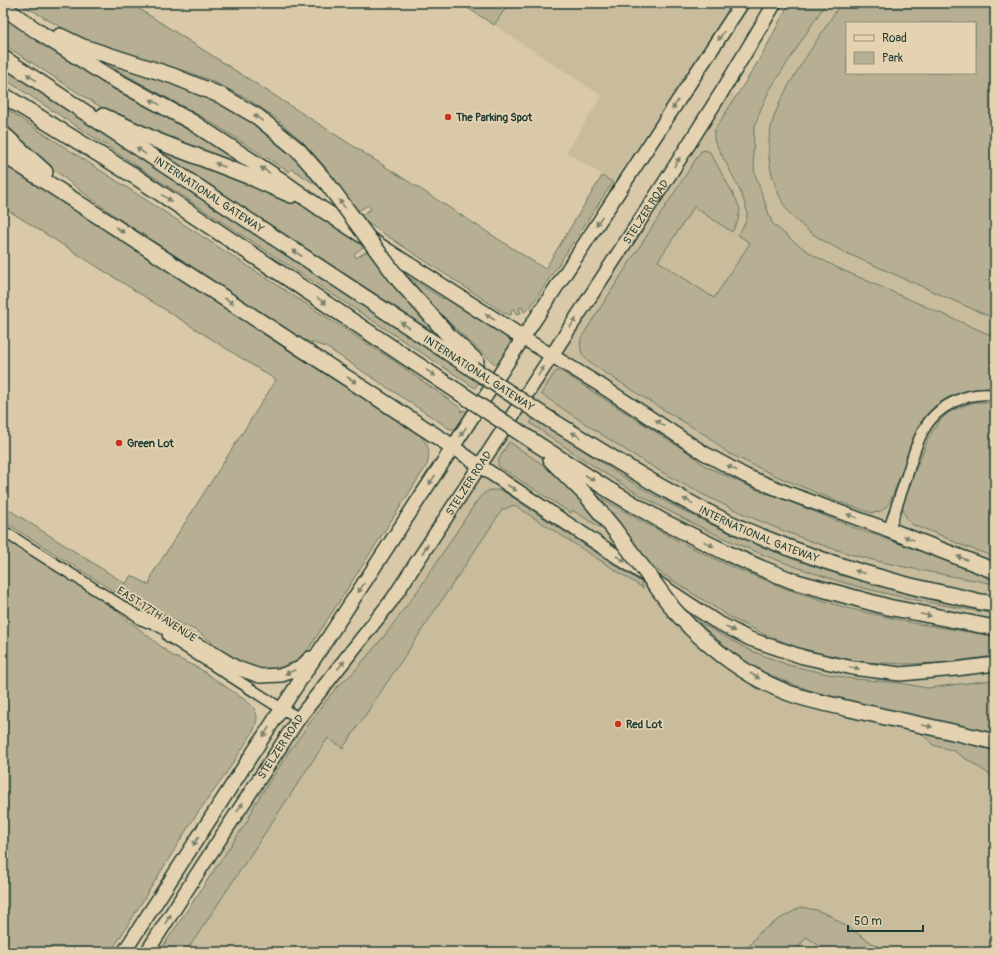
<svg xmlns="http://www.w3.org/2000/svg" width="998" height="955" font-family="Pangolin,sans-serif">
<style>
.built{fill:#c8bc9d;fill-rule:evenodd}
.green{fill:#b6af93;stroke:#6a7664;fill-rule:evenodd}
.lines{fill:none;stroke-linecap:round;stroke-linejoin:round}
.minor-casing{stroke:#1f3d34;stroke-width:13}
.major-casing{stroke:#1f3d34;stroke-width:16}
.highway-casing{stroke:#1f3d34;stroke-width:18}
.minor{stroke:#e5d2b0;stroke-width:10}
.major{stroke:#e5d2b0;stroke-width:13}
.highway{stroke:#e5d2b0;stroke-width:15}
.highway-bridge-casing{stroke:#1f3d34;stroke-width:18;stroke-linecap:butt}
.highway-bridge{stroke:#e5d2b0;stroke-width:15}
.oneway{fill:#78806c}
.poi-dot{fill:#c8321e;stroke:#e5d2b0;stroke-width:1.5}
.labels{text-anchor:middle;stroke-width:3.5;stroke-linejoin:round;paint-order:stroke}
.poi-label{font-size:11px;font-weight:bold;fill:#1f3d34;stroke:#e5d2b0;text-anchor:start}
.street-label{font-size:11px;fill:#1f3d34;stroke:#e5d2b0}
</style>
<rect width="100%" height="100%" fill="#d9c9a8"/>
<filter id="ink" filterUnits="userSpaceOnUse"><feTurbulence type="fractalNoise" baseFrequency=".025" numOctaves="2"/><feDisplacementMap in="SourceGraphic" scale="8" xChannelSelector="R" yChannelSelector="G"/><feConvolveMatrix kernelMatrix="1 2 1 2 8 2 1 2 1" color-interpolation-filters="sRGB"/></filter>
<g filter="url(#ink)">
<path class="built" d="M509 3H736L613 182 566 152 602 96 494 25Z
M800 3H995V952H166L281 745 392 600 723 90 743 99ZM847 23H975V73H847Z"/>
<path class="green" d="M20 3H130L545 269 602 176 613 182 530 308 524 312 522 307 519 308 521 313 516 314 514 309H512L511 315 504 313 366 222 361 215 371 209 368 205 358 211 325 167 305 144 276 118 246 98 212 81 188 72 107 48 81 38 50 21Z
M460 3H509L494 25Z
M789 3H826L769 91 760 111 754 129 753 153 755 174 772 223 793 241 813 255 838 268 995 337V390L989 388 968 390 947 398 935 406 926 416 919 428 890 502 884 509 879 512 872 513 834 500 774 475 728 453 707 436 654 404 590 363C580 354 580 350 581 338L701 151 705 150 710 152 736 199 740 209 738 221 732 232 694 207 658 261 714 298 750 243 738 235C741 230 747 222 747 215 749 202 721 155 714 140V131L753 70 769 42Z
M841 3H995V319L844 252C827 243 810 234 796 220 786 211 779 197 775 184 757 134 780 98 806 57 818 39 829 21 841 3ZM847 23H975V73H847Z
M3 12 258 171 149 130 118 116 94 103 3 44Z
M99 60 166 80 203 93 250 117 290 150 321 188 292 169 289 172 209 121Z
M3 66 265 238 479 382 475 388 3 78Z
M3 107 397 363 462 409 460 412 465 410 467 413C463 419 459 430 450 429L326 347 304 340 118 218 85 194 57 172 3 124Z
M142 141 281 195 308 208 357 238 363 247 354 254 356 258 367 251 391 282 436 330 432 331Z
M3 162 412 429C426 439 432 447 427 465L308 650 294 664 275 672 250 670 210 645 212 642 197 631 120 595 3 521V506L126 584 131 575 149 585 153 573 276 380 3 207Z
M407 276 443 299 445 297 452 301 507 337 510 340V346L497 366 460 333 432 305Z
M558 371H561L662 436 688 452 705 466 766 494H771L852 527 995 577V584C946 575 897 567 850 554 800 539 752 519 706 496 648 467 595 430 541 394L555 372Z
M976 402 995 403V557L961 545 938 534 913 525 908 521 903 511V501L928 439C941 415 950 409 976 402Z
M534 418C556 433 578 447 600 461 611 469 622 476 633 483 699 522 770 553 843 576 893 591 944 598 995 606V614C941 605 888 596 835 580 777 562 719 538 665 509 618 484 574 453 530 423Z
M509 442C521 450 532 457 543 465 567 484 587 507 606 531L572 510 571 513 498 466V461Z
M490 490H500L503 491 641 582 643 588 514 505 502 510 354 732 343 748 328 738 186 952H159L248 820 255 804 288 753 325 702 338 686 353 673 385 635 421 586 478 499 483 494Z
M595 494 641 521 686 545 732 567 787 589 847 608 913 623 995 636V656L939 663 905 664 864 662 826 655 794 646 764 634 733 619 650 566Z
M3 537 102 599 173 656 200 669 248 702C259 712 259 719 253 732L221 781 194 818 111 952H3Z
M695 620 749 650 788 665 846 678 899 683 928 688 992 680 995 681V735C955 726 916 717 876 708 835 698 795 688 757 669 734 657 713 638 695 620Z
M921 733H930L995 748V778L954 751 933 745Z
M801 907 816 910 829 915 886 952H829L806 937 795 952H757L749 946 760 932 778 920Z"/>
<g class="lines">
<g class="minor-casing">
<path id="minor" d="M889 530C895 510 902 491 908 472 912 458 916 444 923 431 936 406 967 391 995 395
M3 531 147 622
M168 636 274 704 299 718"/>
</g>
<g class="major-casing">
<g id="major">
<path d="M523 338 600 385 704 453 746 476 785 492 889 530"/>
<path d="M453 447 480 466 715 621 750 639 803 657 853 668 900 674 956 669 995 664"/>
<path d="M141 618 152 621 211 652 237 668 260 676 282 675 300 668 310 658"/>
<path d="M124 952 282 708 453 447 523 338 742 3"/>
<path id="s1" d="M147 952 186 891 299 718 392 600 665 182 723 90 775 3"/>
</g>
</g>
<g class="highway-casing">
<g id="highway">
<path d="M3 7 40 33 106 75 192 122 282 181 320 208 523 338"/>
<path d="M60 36 83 47 173 76 222 96 258 117 298 150 327 183"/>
<path id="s2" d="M3 58 473 369"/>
<path d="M3 95 136 177 457 391"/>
<path d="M103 116 160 142 248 176 291 195"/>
<path d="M3 134 45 172"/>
<path d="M3 154 453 447"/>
<path d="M399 280 450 337 476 361"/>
<path id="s3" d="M549 419C615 459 681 503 752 533 799 553 847 569 896 582 924 590 953 595 981 602L995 604"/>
<path d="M534 442 609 490 662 521 729 554 761 568 793 581 888 607 995 628"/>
<path d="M551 460 587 496 614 529"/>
<path d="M889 530 995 571"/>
<path d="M691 628C717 653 751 678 786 692 806 700 829 704 850 709 898 720 947 730 995 742"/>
</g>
</g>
<use href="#minor" class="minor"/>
<use href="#major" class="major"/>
<use href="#highway" class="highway"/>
<g class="highway-bridge-casing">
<path id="highway-bridge" d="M327 183 399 280
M473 369 549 419
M457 391 534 442
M614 529 674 610 691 628"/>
</g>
<use href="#highway-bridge" class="highway-bridge"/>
</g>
<defs><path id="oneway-solid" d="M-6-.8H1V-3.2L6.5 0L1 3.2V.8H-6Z"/></defs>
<g class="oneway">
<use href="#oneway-solid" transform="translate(721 36) rotate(123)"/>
<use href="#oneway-solid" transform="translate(31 77) rotate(-146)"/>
<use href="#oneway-solid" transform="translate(155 102) rotate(-151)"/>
<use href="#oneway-solid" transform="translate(675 105) rotate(123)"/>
<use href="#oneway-solid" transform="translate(258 118) rotate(-145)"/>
<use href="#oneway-solid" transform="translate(141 151) rotate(-146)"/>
<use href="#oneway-solid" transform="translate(677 162) rotate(-58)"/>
<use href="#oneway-solid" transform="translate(220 165) rotate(-159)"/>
<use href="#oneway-solid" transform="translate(265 170) rotate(-147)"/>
<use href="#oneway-solid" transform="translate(167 198) rotate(34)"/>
<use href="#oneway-solid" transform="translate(342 204) rotate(-127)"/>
<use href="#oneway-solid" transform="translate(599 221) rotate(123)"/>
<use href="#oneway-solid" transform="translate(120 230) rotate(33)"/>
<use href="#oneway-solid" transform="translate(297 253) rotate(-147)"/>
<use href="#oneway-solid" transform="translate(229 301) rotate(33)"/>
<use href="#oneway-solid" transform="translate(322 301) rotate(34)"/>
<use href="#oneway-solid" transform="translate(490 317) rotate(-147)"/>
<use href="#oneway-solid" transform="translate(573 323) rotate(-56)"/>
<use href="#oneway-solid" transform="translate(405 325) rotate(-147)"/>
<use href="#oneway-solid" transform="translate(541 371) rotate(-58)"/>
<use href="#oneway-solid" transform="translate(431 373) rotate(34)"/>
<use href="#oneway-solid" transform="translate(352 380) rotate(33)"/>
<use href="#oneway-solid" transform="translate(660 423) rotate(-146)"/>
<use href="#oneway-solid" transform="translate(463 432) rotate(123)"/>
<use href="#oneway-solid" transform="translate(576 435) rotate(-148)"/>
<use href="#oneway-solid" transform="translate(732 468) rotate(-152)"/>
<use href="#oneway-solid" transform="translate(590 478) rotate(33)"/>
<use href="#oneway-solid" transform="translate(432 480) rotate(123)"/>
<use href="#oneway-solid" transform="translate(512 488) rotate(33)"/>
<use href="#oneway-solid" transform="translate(688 501) rotate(-152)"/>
<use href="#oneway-solid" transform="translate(852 516) rotate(-160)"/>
<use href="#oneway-solid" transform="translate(909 538) rotate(-159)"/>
<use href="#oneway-solid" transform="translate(709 544) rotate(26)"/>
<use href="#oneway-solid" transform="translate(425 549) rotate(-57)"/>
<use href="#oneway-solid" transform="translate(962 558) rotate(-159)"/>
<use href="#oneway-solid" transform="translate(621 559) rotate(33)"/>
<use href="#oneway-solid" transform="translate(860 572) rotate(-164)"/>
<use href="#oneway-solid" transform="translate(361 588) rotate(123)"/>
<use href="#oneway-solid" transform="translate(926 615) rotate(11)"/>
<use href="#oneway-solid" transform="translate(730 629) rotate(27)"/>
<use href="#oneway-solid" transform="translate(341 665) rotate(-52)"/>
<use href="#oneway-solid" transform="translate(854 668) rotate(9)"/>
<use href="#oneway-solid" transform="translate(290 672) rotate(157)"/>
<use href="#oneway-solid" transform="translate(755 676) rotate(30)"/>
<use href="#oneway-solid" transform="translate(927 726) rotate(12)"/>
<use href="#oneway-solid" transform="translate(266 732) rotate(123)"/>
<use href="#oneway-solid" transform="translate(240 807) rotate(-57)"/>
<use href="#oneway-solid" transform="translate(196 841) rotate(123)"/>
<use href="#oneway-solid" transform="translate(168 919) rotate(-58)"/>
</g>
</g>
<g class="poi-dot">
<circle cx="448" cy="117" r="4"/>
<circle cx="119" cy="443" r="4"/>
<circle cx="618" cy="724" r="4"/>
</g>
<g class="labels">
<g class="poi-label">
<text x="456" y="121">The Parking Spot</text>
<text x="127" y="447">Green Lot</text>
<text x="626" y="728">Red Lot</text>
</g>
<g class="street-label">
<text dy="4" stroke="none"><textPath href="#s2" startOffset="247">INTERNATIONAL GATEWAY</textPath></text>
<text dy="4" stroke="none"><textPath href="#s1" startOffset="893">STELZER ROAD</textPath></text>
<text transform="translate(479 373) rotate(33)" y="4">INTERNATIONAL GATEWAY</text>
<text dy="4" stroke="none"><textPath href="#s1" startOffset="569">STELZER ROAD</textPath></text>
<text dy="4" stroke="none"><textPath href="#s3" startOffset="240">INTERNATIONAL GATEWAY</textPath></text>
<text transform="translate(157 614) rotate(33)" y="4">EAST 17TH AVENUE</text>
<text dy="4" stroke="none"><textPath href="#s1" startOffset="245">STELZER ROAD</textPath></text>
</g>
</g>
<rect width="998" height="955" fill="none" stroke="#e5d2b0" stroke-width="16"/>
<rect x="8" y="8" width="982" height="939" fill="none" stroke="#1f3d34" stroke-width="1.5" filter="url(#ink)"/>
<rect x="846" y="22" width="130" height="52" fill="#e5d2b0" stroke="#96967e"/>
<rect x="854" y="35" width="20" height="6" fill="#e5d2b0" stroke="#96967e"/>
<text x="882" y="42" font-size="12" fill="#1f3d34">Road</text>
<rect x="854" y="52" width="20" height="12" fill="#b6af93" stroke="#96967e"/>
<text x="882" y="62" font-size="12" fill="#1f3d34">Park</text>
<path d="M848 925v6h75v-6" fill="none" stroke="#1f3d34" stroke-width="2"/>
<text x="854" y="925" font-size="12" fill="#1f3d34" stroke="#e5d2b0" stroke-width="3" paint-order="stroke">50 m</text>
</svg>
